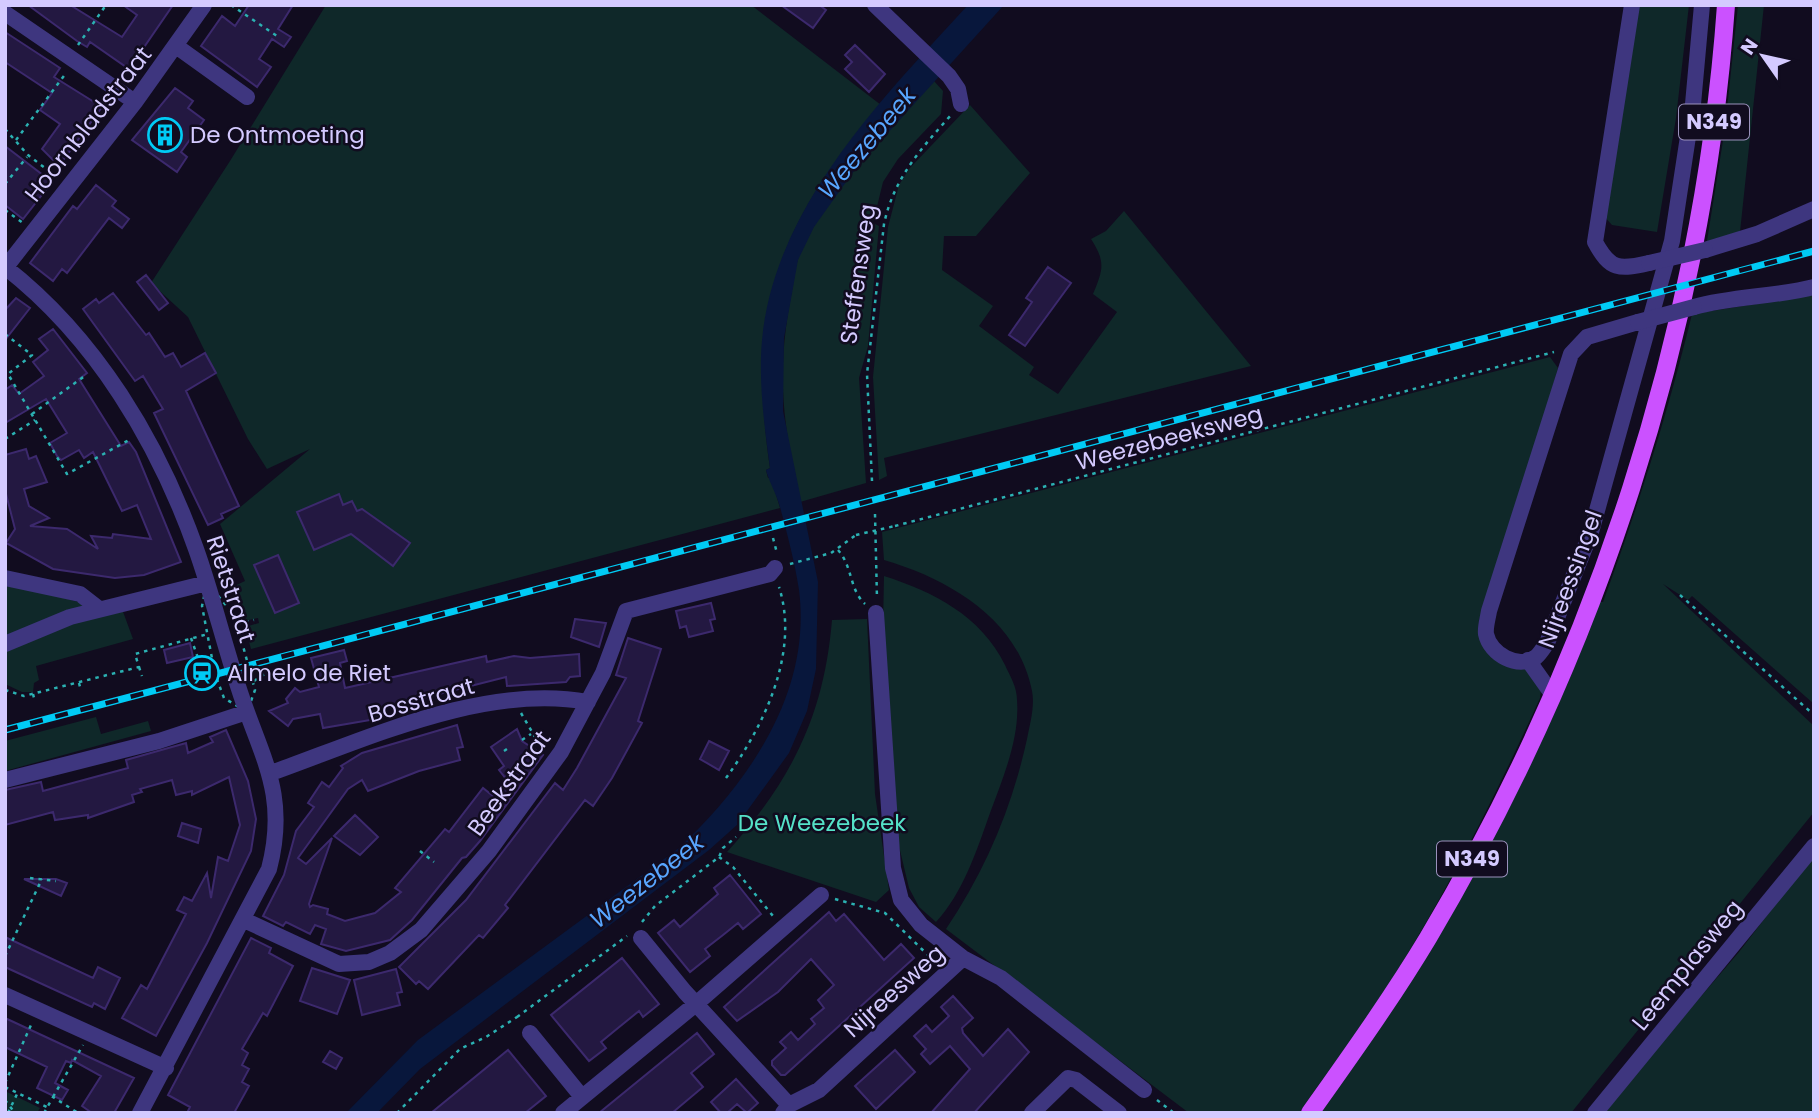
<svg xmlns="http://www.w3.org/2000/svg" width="1819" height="1118" font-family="Poppins,sans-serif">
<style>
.green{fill:#0f2829}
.water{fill:#08173c}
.building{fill:#231841;stroke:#3c296d;stroke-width:2}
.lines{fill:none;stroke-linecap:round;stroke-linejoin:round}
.path{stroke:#2bb1b2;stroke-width:2.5;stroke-dasharray:3.5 5;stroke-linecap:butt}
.minor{stroke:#3e367f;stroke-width:16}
.major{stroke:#cb51ff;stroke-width:18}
.rail-casing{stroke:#00cbf5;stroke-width:7}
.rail{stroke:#110c1f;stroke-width:4.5;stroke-dasharray:13;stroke-linecap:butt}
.path-bridge{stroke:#2bb1b2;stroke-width:2.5;stroke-dasharray:3.5 5;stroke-linecap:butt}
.minor-bridge{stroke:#3e367f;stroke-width:16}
.labels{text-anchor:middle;stroke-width:5;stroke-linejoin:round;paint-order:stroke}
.shield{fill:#110c1f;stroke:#9a91bc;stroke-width:2}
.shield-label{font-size:21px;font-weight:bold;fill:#d4caff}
.street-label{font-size:23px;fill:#d4caff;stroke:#110c1f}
.poi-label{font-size:23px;fill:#d4caff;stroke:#110c1f;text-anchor:start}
.park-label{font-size:23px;fill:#55e1c8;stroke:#110c1f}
.water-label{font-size:24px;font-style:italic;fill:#58a6ff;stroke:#110c1f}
</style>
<rect width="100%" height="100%" fill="#110c1f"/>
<path class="green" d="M326 5H751L881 105C777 226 747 309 770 468L766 470 768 478 771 477 780 508 251 649 245 627 259 623 258 618 244 621 230 588 245 581 220 524 310 449 267 469 248 439 188 317 151 283 230 161Z
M1636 5H1689L1676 118 1657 232 1612 225 1602 214Z
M1738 5H1764L1740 232 1706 247 1725 128Z
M934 81 943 91 941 114 898 159 883 182 873 223 879 226 868 346 859 378 866 483 800 502C784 425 776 381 790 301 793 288 794 272 798 259 822 196 888 130 934 81Z
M970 105 1030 173 976 236H944L942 270 993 306 979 326 1034 367 1029 375 1058 394 1117 312 1093 294C1103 270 1106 262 1091 239L1106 231 1124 211 1251 366 884 458 887 476 879 480 873 377 888 227 899 185 909 169Z
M1814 295V704L1692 596 1688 600 1663 584 1814 726V812L1571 1113H1321C1434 953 1532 785 1600 602H1603C1638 507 1668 413 1692 314Z
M1550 357 1558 368 1517 512 1479 620C1477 654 1499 670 1531 667L1541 690 1540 698C1491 806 1436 914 1370 1013 1347 1047 1322 1079 1299 1113H1189L946 929C985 871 1012 808 1027 739 1030 724 1035 706 1032 691 1018 619 949 579 884 560L882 532Z
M884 576C934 592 981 616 1005 665 1010 676 1017 687 1017 700 1020 738 1003 778 990 813 977 850 963 893 936 922L919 907 909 888 898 842 883 627Z
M5 580 91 606 5 638Z
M122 609 133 639 36 666 39 680 34 683 33 692H22L5 684V649L55 628Z
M867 619 875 794 889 890 876 902 727 852C791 781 824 716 832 620Z
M96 717 101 734 148 721 151 731 5 771V741Z
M1814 854V1113H1601L1739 952Z
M5 1091 40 1108 37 1113H5Z"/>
<path class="water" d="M968 5H1004L856 168 814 227 798 260 784 338 783 411 818 582 816 669 807 711 789 753 737 825 709 850 420 1069 377 1113H346L418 1040 679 848C749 782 812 692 799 590 795 563 787 533 780 507 776 493 768 479 766 470L770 468C765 432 760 394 761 357 765 216 879 102 968 5Z"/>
<path class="building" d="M28 5H70L122 37 137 15 123 5H173L129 69 90 42 87 47 77 41Z
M249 5H293L278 29 291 37 284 47 272 39 259 59 271 67 257 87 201 46 222 16 235 26Z
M781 5H819L826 10 813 28Z
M5 32 60 68 54 77 102 107 59 166 42 149 60 124 40 110 52 93 5 62Z
M855 45 885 74 869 92 845 69 852 62 845 55Z
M175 88 193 101 188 108 204 120 181 152 187 157 177 172 132 140Z
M5 146 52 182 23 219 5 205Z
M96 185 116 201 112 206 129 219 122 228 109 218 67 273 62 269 53 281 30 263 73 206 77 209Z
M1048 267 1071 283 1025 346 1009 335 1032 302 1026 298Z
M146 275 168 303 159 310 137 282Z
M113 293 146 335 149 333 165 357 173 353 181 367 205 353 216 373 186 391 239 506 221 514 223 518 208 525 154 413 163 409 143 376 135 381 83 309 96 299 99 303Z
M16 298 30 308 5 340V310Z
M53 329 87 373 79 379 121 446 129 442 136 452 181 562 144 575 115 578 53 569 6 543 15 529 5 490V455L26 449 29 459 36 456 47 482 24 489 29 506 49 518 30 526 67 529 98 549 91 536 112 538 113 534 151 539 137 505 122 511 93 452 84 458 79 450 61 460 57 456 50 443 67 433 46 399 5 423V390L12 385 19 394 44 376 33 362 48 350 39 339Z
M339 494 343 505 352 501 357 511 362 509 410 543 393 566 351 534 314 550 297 512Z
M278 555 299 603 275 613 254 565Z
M711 603 715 619 710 620 713 631 689 637 686 626 680 628 676 611Z
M575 619 606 623 599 647 571 637Z
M628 638 661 649 638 721 642 723 612 778 593 806 585 800 505 905 508 908 483 938 479 935 428 989 419 981 416 984 399 967 466 900 555 783 563 790 577 768 626 678 616 675Z
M190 643 193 657 167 663 164 650Z
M344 650 347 661 340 663 345 688 486 656 487 662 514 656 530 658 579 654 580 676 570 677 566 682 507 686 506 677 380 709 382 718 323 728 320 714 293 719 288 726 269 711 288 703 286 699 295 688 300 692 319 687 311 658Z
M457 725 463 747 457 748 460 760 419 771 368 791 362 780 348 789 298 858 306 864 332 838 309 904 310 907 313 905 328 909 327 914 345 921 375 913 401 892 395 888 445 829 449 832 483 788 493 796 506 779 499 770 504 766 491 747 517 729 522 741 543 755 480 841 466 857 462 858 412 920 390 940 346 951 321 944 326 929 315 925 310 934 286 922 283 926 263 916 284 875 296 831 314 807 308 803 322 782 329 787 343 768 341 766 362 753Z
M226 730 248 781 256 819 251 851 207 943 156 1036 122 1018 141 985 147 989 186 914 177 910 184 897 192 901 207 873 211 898 218 857 228 861 240 825 229 777 192 795V791L176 795 172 780 140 789 142 792 132 795 134 802 88 818V815L55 820 53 812 5 825V790L41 782 43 791 128 768 126 760 186 743 188 753 213 742 210 737Z
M709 741 729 751 719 770 700 759Z
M355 815 378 837 360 855 334 836Z
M182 823 201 829 198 843 178 836Z
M730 875 761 914 743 929 738 923 723 935 705 949 710 956 690 972 658 933 674 920 680 927 718 894 714 888Z
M24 879H56L67 883 61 896Z
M829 912 836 921 844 914 884 960 901 944 914 958 785 1075H781L772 1065V1061L786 1048 780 1042 791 1032 798 1040 815 1024 811 1019 824 1008 818 1000 834 985 811 959 778 992 737 1021 724 1007Z
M5 937 93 978 98 967 120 978 105 1009 94 1003 92 1007 5 967Z
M251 938 271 948 269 953 293 966 267 1016 263 1013 242 1049 248 1053 242 1065 249 1069 242 1082 249 1086 234 1113H187L190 1107 168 1095Z
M622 958 659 1004 643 1017 639 1011 618 1028 601 1042 606 1048 589 1061 551 1015Z
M312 968 350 980 337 1014 300 1001Z
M396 969 402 992 397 993 400 1005 362 1015 354 980Z
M953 996 973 1018 962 1028 963 1033 983 1056 1008 1029 1029 1052 974 1113H931L970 1069 950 1046 930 1064 921 1054 926 1049 914 1036 926 1025 932 1032 949 1016 941 1007Z
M5 1018 134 1078 114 1113H92L82 1106 101 1076 72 1060 71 1063 66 1061 55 1083 68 1090 62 1100 37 1088 47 1067 5 1047Z
M697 1033 714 1054 691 1073 703 1087 672 1113H599Z
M508 1050 546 1096 525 1113H431Z
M895 1050 915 1072 876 1109 855 1086Z
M330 1051 342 1058 336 1069 323 1062Z
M736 1079 758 1103 747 1113 737 1104 727 1113H721L711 1102Z"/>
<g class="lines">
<path class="path" d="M231 5 280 38
M429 5H436
M78 45 106 5
M5 129 28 155 58 178
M16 140 66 73
M5 184 27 157
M5 210 23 223
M5 334 32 355 8 374 67 474 129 440
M32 414 86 375
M5 439 35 420
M872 481 867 374 884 224C894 178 920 150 951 115
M875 514 877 599
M895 526 1554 352
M773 538 777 553
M838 550C853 567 849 589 865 604
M790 564 831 553 856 535
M207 583 231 611 237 624 255 690 247 712 224 698 215 674 202 606Z
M1680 595 1814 715
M237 624 254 620
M191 638 199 661
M139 667 142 676
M254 681 275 667
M79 683 81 691
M5 690 24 696 139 667 135 654 208 634
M33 694 35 702
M521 713 542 749
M522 740 531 734
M504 751 507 749
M726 778C764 726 800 652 779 587
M420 851 434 862
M719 857 733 867 773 916
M30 878 56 881
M835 899 885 913 935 962
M642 922 655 906 719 857 723 848 736 837
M5 956 42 879
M517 1017 627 936
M5 1083 31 1025
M5 1087 47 1107
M53 1097 83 1045
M5 1100 15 1113
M1157 1100 1174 1113
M8 1113 18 1092
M44 1113 53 1097 78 1113
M397 1113 460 1049 486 1037 517 1017 520 1021"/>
<path class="minor" d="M875 5 949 76 958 89 961 104
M1632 5 1595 242C1610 270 1619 270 1649 263
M5 13 135 102
M176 46 247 97
M1705 250 1757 234 1814 209
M5 267C96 338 158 442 196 549 212 594 223 640 238 686 260 756 289 792 269 869L140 1113
M5 268 135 102 204 5
M1694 307C1734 296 1774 297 1814 287
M1638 322 1587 337 1571 354 1489 611C1488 618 1485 627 1486 634 1490 654 1518 670 1536 657 1540 654 1544 647 1547 643L1591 532 1672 241 1693 104 1702 5
M5 578 80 594 98 608
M876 613 893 868 901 900 921 925 963 958 1001 978 1144 1090
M5 644 70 617 207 583
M1528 660 1552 694
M271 773C367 739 485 683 588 702
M5 780 159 741 247 712
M244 920 339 964 369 962 390 953 421 930 489 851 561 752 603 673 626 611 770 574 775 568
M641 938 685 992 789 1105
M5 995 166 1068
M530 1033 582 1097
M563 1113 697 1003 821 895
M783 1113 789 1105 819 1090 963 958
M1032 1113 1068 1078 1076 1080 1119 1113
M1595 1113 1814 846"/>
<path class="major" d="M1310 1113C1351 1055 1392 998 1428 938 1595 657 1703 332 1726 5"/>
<g class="rail-casing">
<path id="rail" d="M5 730 1814 251"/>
</g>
<use href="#rail" class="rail"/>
<path class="path-bridge" d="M856 535 895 526"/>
<path class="minor-bridge" d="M1649 263 1705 250
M1638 322 1694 307"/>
</g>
<defs>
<g id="building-ring" transform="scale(1.75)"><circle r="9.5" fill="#110c1f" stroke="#00cbf5" stroke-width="1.5"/><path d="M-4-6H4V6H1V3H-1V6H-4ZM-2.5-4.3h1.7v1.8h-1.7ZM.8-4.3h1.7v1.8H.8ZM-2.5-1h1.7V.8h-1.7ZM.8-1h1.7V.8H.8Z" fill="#00cbf5"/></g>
<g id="station-ring" transform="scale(1.75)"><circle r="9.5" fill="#110c1f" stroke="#00cbf5" stroke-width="1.5"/><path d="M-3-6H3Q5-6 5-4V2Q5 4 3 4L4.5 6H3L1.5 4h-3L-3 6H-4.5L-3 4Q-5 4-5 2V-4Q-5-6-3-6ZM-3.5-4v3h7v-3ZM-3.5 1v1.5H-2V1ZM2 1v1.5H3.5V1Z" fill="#00cbf5"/></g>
</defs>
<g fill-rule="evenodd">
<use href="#building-ring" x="165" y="135"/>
<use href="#station-ring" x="202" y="673"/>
</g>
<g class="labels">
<g class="shield">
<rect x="1679" y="104.5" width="70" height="35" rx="5"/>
<rect x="1437" y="841.5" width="70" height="35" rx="5"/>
</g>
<g class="shield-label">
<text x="1714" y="129">N349</text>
<text x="1472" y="866">N349</text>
</g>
<g class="street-label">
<text transform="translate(88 124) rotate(-52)" y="8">Hoornbladstraat</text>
<text transform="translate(858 274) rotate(-82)" y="8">Steffensweg</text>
<text transform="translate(1169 438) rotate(-15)" y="8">Weezebeeksweg</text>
<text transform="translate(1570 579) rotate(-70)" y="8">Nijreessingel</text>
<text transform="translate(231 589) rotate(72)" y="8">Rietstraat</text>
<text transform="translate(421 700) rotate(-16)" y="8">Bosstraat</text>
<text transform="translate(509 783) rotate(-54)" y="8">Beekstraat</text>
<text transform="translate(1687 965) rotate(-51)" y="8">Leemplasweg</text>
<text transform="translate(894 991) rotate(-42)" y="8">Nijreesweg</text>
</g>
<g class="poi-label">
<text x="190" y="143">De Ontmoeting</text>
<text x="227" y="681">Almelo de Riet</text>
</g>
<g class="park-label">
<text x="822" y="831">De Weezebeek</text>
</g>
<g class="water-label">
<text transform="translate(867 143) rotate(-50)" y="8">Weezebeek</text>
<text transform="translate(647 881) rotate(-38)" y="8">Weezebeek</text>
</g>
</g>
<rect width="1819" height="1118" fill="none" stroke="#d4caff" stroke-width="14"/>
<g transform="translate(1763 56) rotate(304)" stroke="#110c1f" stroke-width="5" paint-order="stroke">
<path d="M0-5L12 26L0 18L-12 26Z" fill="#d4caff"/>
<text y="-10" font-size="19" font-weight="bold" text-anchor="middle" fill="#d4caff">N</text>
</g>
</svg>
